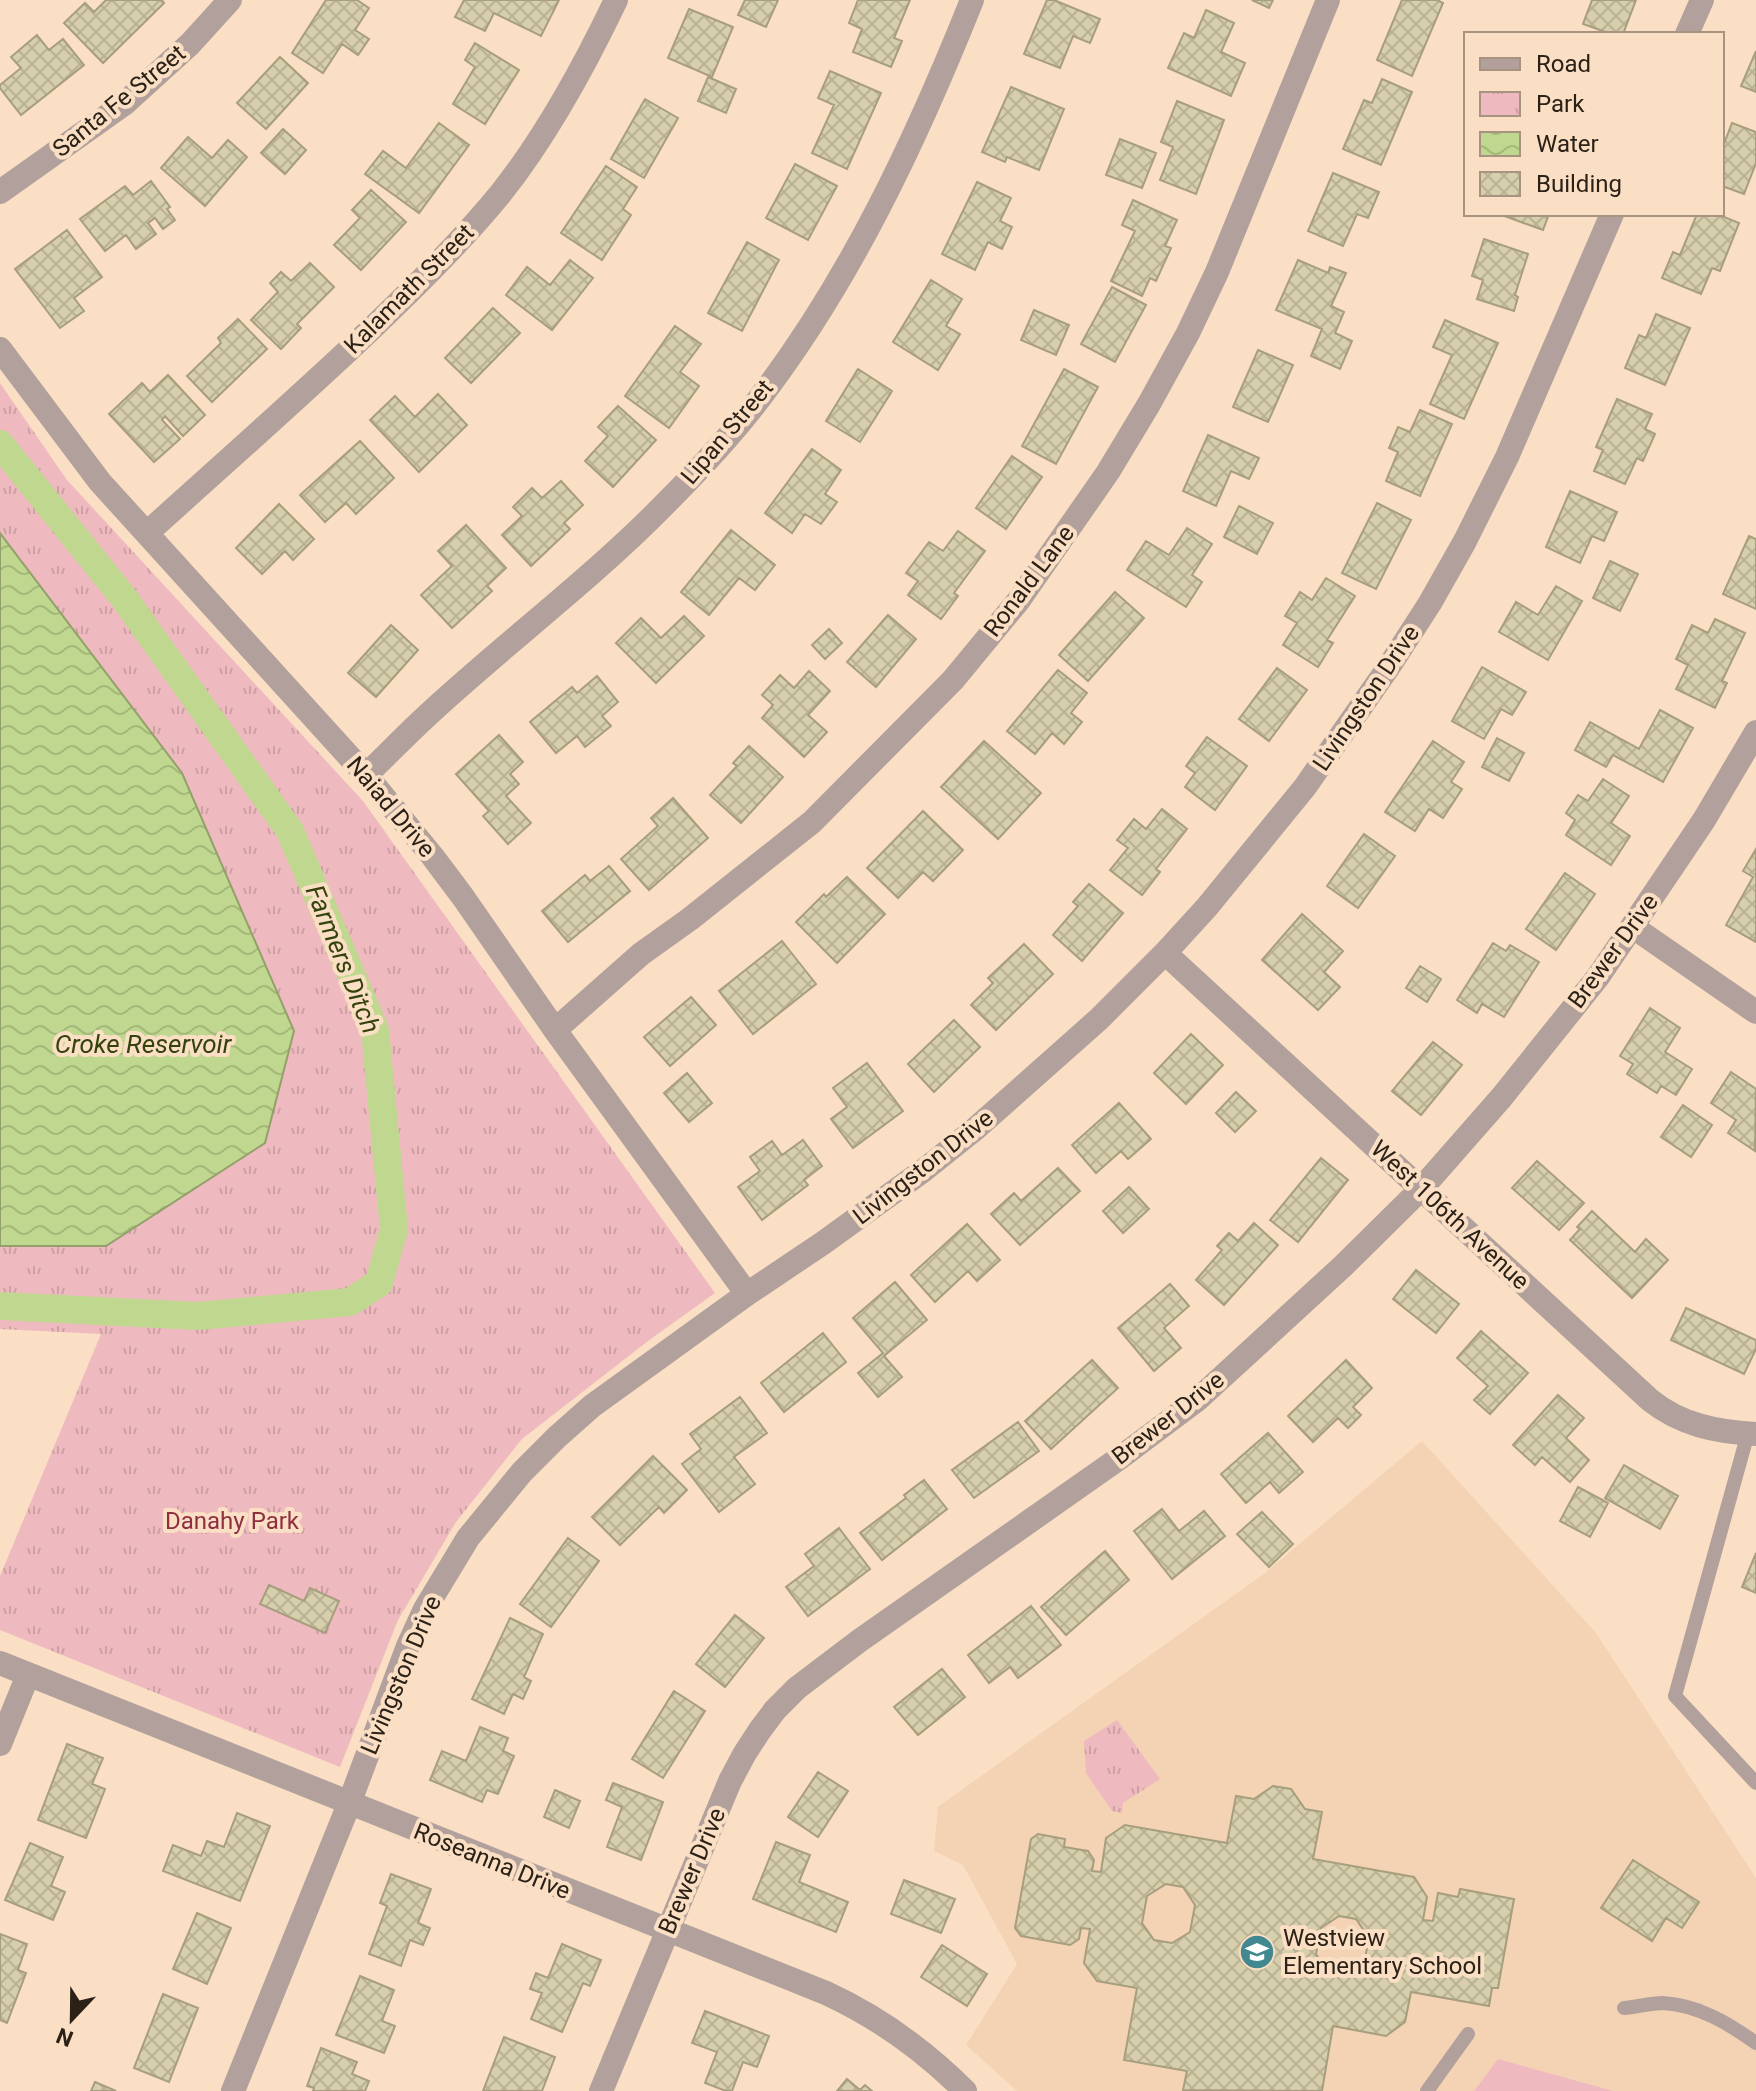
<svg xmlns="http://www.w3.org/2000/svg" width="1756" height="2091" font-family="Roboto,sans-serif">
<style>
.built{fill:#f3d3b3}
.green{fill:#efbabf}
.park{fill:url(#park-tufts)}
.water{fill:url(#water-waves);stroke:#93a06a;stroke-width:2}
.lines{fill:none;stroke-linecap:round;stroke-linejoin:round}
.canal{stroke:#bfd78e;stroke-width:28}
.building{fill:url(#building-cross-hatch);stroke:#a69e7d;stroke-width:2;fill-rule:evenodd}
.lane{stroke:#b1a09b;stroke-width:14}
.street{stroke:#b1a09b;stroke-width:24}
.labels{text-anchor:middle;stroke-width:8;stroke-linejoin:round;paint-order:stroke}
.street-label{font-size:24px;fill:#2b2117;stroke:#fadfc4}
.park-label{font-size:24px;fill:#8e3042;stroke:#fadfc4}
.poi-label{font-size:24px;fill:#2b2117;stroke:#fadfc4;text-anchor:start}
.water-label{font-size:26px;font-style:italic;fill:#34420d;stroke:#fadfc4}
</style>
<defs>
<pattern id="park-tufts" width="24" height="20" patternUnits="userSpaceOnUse" patternTransform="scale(2)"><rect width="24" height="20" fill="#efbabf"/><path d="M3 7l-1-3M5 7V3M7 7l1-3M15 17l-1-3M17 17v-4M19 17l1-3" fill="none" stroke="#cda0a3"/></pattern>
<pattern id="water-waves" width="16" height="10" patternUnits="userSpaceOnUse" patternTransform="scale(2)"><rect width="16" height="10" fill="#bfd78e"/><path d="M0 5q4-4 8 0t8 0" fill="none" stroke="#a4b87a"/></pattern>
<pattern id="building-cross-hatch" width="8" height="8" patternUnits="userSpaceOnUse" patternTransform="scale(2)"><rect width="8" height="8" fill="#d7ceac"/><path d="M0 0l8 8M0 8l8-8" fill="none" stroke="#b9b193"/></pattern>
</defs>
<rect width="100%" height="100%" fill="#fadfc4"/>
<path class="built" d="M1422 1441 1596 1633 1756 1878V2091H1017L966 2045 1017 1964 963 1865 934 1851 938 1807 1265 1573Z"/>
<path class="green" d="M1498 2059 1613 2091H1474Z"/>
<path class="park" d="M0 383 67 480 363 801 715 1293 648 1341 522 1439 456 1522 398 1620 340 1767 0 1630V1576L101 1334 0 1329Z
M1117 1720 1160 1779 1123 1803 1122 1813 1112 1811 1086 1773 1084 1741Z"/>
<path class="water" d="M0 533 182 773 294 1031 265 1143 106 1246H0Z"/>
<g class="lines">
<path class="canal" d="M0 444 124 598 290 831 375 1030 394 1229 379 1283 350 1302 198 1316 0 1306"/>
</g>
<path class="building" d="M106 0H162L164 3 103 63 64 23 85 3 94 12Z
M326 0H357L369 8 355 30 369 39 358 55 342 44 323 73 292 53Z
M464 0H559L541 36 494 13 485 31 455 17Z
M745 0H778L766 27 738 15Z
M858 0H910L894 38 902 41 891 67 853 52 862 29 849 23Z
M1047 0H1054L1100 19 1090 43 1073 36 1060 68 1024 54Z
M1252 0H1273L1269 8Z
M1402 0H1437L1443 3 1412 76 1377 60Z
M1592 0H1636L1623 34H1611L1583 24Z
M689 9 733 27 712 77 668 58Z
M1206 10 1234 23 1221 52 1245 63 1231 96 1168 68 1184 33 1194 38Z
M37 35 49 50 63 39 84 65 21 115 0 88V85L21 68 11 57Z
M475 43 519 70 485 124 453 104 475 67 465 60Z
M1756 51V92L1741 86Z
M280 57 308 83 266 129 237 103Z
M830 71 881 93 847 169 812 153 834 105 818 98Z
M708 77 736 89 726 113 698 101Z
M1382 79 1412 92 1381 165 1343 149 1364 100 1372 103Z
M1011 87 1064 109 1039 170 1007 157 1005 162 982 152Z
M645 99 678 118 644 178 611 159Z
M1177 101 1224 120 1196 194 1160 180 1173 147 1161 142Z
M439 123 469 145 419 213 365 174 383 151 406 168Z
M1732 123 1756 132V163L1744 194 1722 186V149Z
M283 129 306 150 285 174 261 153Z
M188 137 212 158 228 140 247 157 205 206 161 168Z
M1120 139 1156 153 1142 188 1106 175Z
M795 164 837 186 808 240 766 218Z
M606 166 637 187 623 209 631 215 602 260 561 233Z
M1333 173 1379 192 1368 218 1357 214 1343 246 1308 231Z
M151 181 170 207 167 209 175 220 163 229 155 218 148 223 156 234 136 249 126 235 105 251 80 219 125 186 133 195Z
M977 182 1011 198 1000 221 1012 227 1002 249 988 242 975 270 942 254Z
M371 190 406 222 361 270 334 245 360 218 352 210Z
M1133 200 1177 220 1165 246 1171 248 1156 281 1150 278 1142 296 1111 281 1135 231 1122 225Z
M1499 214H1549L1543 230Z
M1697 214H1717L1739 223 1720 271 1712 268 1701 294 1662 278 1673 252 1680 255Z
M67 230 102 277 74 298 84 311 60 328 15 269Z
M1484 239 1528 254 1515 295 1518 297 1514 311 1477 299 1483 280 1472 276Z
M747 242 779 260 742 331 708 313Z
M570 260 593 278 552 330 506 295 527 267 550 285Z
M1298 260 1328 273 1330 267 1346 273 1331 306 1344 312 1335 333 1352 341 1340 369 1311 356 1322 329 1276 310Z
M310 263 334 287 297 324 301 328 281 349 251 320 278 292 270 283 281 272 291 281Z
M931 280 962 299 946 326 960 334 938 370 893 342Z
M1112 287 1146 305 1115 362 1081 344Z
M493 308 520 333 471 383 445 358Z
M1034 310 1069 325 1056 355 1021 340Z
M1656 314 1690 328 1665 385 1625 368 1639 335 1646 338Z
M238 319 267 349 212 402 187 376 221 343 218 338Z
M1445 320 1498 343 1464 419 1430 404 1452 355 1433 347Z
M675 326 701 344 680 372 699 386 669 428 625 396Z
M1258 350 1293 365 1268 422 1233 407Z
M858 369 892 391 860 442 826 421Z
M1064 369 1098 387 1056 464 1022 446Z
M168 375 205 415 183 436 165 416 162 420 180 439 154 462 109 414 142 383 150 392Z
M438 394 467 425 419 472 370 420 395 396 415 417Z
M1617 399 1652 414 1645 429 1655 434 1643 461 1637 458 1625 484 1594 471 1603 450 1596 447Z
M618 406 656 440 613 487 585 461 608 436 598 427Z
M1420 410 1452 424 1420 496 1386 481 1398 452 1389 448 1398 427 1410 432Z
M1208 435 1259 458 1249 479 1231 471 1216 506 1183 491Z
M360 441 394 478 356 514 346 503 325 522 300 495Z
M812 449 841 470 825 494 837 502 821 524 805 514 792 533 765 513Z
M1012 456 1042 477 1006 529 976 508Z
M561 481 583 505 564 523 570 529 531 566 502 535 522 516 513 507 532 488 542 498Z
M1570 491 1617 512 1604 541 1592 536 1580 563 1546 547Z
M1377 503 1411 520 1376 589 1342 573Z
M279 504 314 539 293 560 285 551 262 574 236 548Z
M1239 506 1273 523 1257 554 1224 537Z
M466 525 506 568 487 586 492 591 452 628 421 595 452 566 438 551Z
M1187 528 1212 544 1192 575 1202 582 1186 607 1127 570 1146 541 1169 555Z
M731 530 775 565 755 590 739 578 709 615 681 592Z
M958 531 985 551 954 593 958 596 941 619 908 595 918 581 906 573 929 542 943 551Z
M1749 536 1756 539V609L1723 594Z
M1610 561 1638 574 1620 611 1593 598Z
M1326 578 1355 596 1327 640 1333 643 1318 667 1283 645 1297 623 1285 616 1300 592 1312 600Z
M1556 586 1582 601 1548 660 1499 632 1516 602 1538 615Z
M1115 592 1144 618 1088 681 1059 655Z
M888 615 916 639 876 687 847 662Z
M684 616 704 636 656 683 616 643 641 618 661 638Z
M1715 619 1745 633 1722 681 1727 683 1715 708 1676 689 1688 665 1676 659 1692 625 1708 633Z
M391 625 418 650 376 697 348 673Z
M829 629 842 643 825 659 812 645Z
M1482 667 1526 692 1512 715 1501 709 1484 739 1452 721Z
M1277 668 1307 690 1269 741 1239 719Z
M1058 670 1087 693 1071 713 1082 722 1064 744 1052 733 1035 754 1007 731Z
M809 671 830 691 808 715 827 732 804 757 762 718 773 705 762 695 780 675 794 688Z
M597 676 618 702 602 716 611 726 585 747 577 736 556 753 530 722 572 687 577 693Z
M1660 710 1693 728 1663 782 1613 755 1606 767 1575 750 1590 722 1639 749Z
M499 735 523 762 510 774 519 784 506 796 531 823 508 844 483 816 489 811 456 774Z
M1207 737 1247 766 1215 810 1185 787 1195 773 1186 766Z
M1497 738 1524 753 1509 781 1482 767Z
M984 741 1041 793 998 839 941 787Z
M1433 741 1464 762 1451 782 1462 789 1443 818 1429 809 1415 831 1385 812Z
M749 746 783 777 741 823 710 795 737 766 733 763Z
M1603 779 1629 796 1611 823 1630 836 1611 865 1566 835 1575 820 1566 813 1578 795 1588 801Z
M673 798 708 838 649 890 621 859 658 826 651 818Z
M1162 809 1187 829 1156 869 1160 872 1142 895 1110 870 1128 848 1117 840 1134 819 1146 829Z
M923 811 963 850 933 881 923 872 898 898 867 868Z
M1364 834 1395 856 1358 908 1327 886Z
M1756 849V942L1726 925 1753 877 1743 871Z
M609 866 630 891 568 942 542 911 585 875 590 881Z
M1565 873 1595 894 1556 950 1526 929Z
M847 877 885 914 837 963 796 922 824 894 826 897Z
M1089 884 1123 913 1082 961 1053 935 1078 906 1073 902Z
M1302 914 1343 951 1324 972 1340 987 1318 1010 1262 960Z
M782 941 816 984 753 1034 719 991Z
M1493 943 1506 951 1510 945 1539 962 1504 1017 1482 1004 1477 1013 1457 1000Z
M1024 944 1053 974 996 1030 971 1005 993 983 988 978Z
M1420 966 1441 979 1427 1002 1406 988Z
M691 997 716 1025 670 1066 644 1037Z
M1650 1008 1680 1028 1665 1052 1692 1069 1676 1095 1661 1086 1657 1093 1627 1074 1633 1064 1620 1056Z
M954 1020 980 1047 934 1092 908 1064Z
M1191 1034 1223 1065 1186 1104 1154 1073Z
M1433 1042 1462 1065 1421 1115 1392 1091Z
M867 1063 903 1111 853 1148 831 1119 847 1107 833 1088Z
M1731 1072 1756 1089 1755 1151 1728 1133 1736 1120 1711 1103Z
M687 1073 712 1103 689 1122 664 1093Z
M1236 1092 1256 1111 1235 1132 1216 1113Z
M1119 1103 1151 1139 1128 1159 1121 1151 1096 1173 1072 1145Z
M1683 1105 1712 1125 1691 1157 1661 1137Z
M803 1140 822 1166 804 1180 808 1185 762 1220 738 1187 760 1171 750 1157 772 1141 782 1155Z
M1321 1158 1348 1180 1298 1242 1270 1220Z
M1537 1161 1584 1203 1559 1230 1512 1188Z
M1058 1168 1080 1191 1020 1245 991 1214 1014 1193 1021 1201Z
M1129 1187 1149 1209 1123 1233 1103 1211Z
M1592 1211 1635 1252 1646 1239 1668 1260 1632 1298 1570 1240 1580 1229 1577 1227Z
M1254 1223 1278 1245 1224 1305 1196 1280 1222 1250 1217 1246 1229 1233 1238 1241Z
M967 1224 1000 1260 977 1281 968 1271 935 1302 911 1275Z
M1416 1270 1459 1304 1436 1333 1393 1299Z
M895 1282 927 1320 884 1356 902 1377 878 1397 858 1373 883 1353 853 1318Z
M1170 1284 1189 1306 1164 1328 1181 1348 1154 1371 1118 1328Z
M1686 1308 1756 1340V1349L1744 1374 1671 1340Z
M1481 1331 1528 1373 1490 1414 1474 1400 1488 1386 1457 1358Z
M823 1333 846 1362 784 1412 761 1383Z
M1092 1360 1118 1388 1051 1449 1025 1421Z
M1346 1360 1372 1388 1353 1407 1361 1415 1348 1428 1338 1418 1313 1442 1288 1416Z
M1558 1395 1584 1418 1566 1438 1589 1460 1570 1482 1542 1457 1535 1465 1513 1445Z
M740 1397 767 1433 734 1457 755 1484 719 1512 682 1464 701 1449 690 1434Z
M1018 1422 1039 1451 974 1498 952 1470Z
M1268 1433 1303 1472 1279 1493 1270 1482 1246 1503 1221 1474Z
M653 1456 687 1490 664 1513 659 1507 620 1545 592 1517Z
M1624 1465 1678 1496 1660 1529 1605 1498Z
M924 1480 947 1509 882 1560 860 1533 906 1498 904 1495Z
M1578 1487 1608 1503 1590 1537 1560 1521Z
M1162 1509 1179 1531 1204 1511 1225 1536 1172 1579 1134 1531Z
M1262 1512 1293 1544 1269 1567 1237 1534Z
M839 1528 870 1569 808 1616 786 1587 814 1566 805 1554Z
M568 1538 599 1561 551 1627 520 1604Z
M1105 1551 1129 1580 1066 1635 1041 1607Z
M1756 1553V1593L1742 1587Z
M269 1585 304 1601 310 1588 339 1601 325 1633 260 1604Z
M1031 1606 1061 1645 1018 1678 1010 1667 989 1683 968 1655Z
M735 1615 764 1638 725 1687 696 1664Z
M510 1618 543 1634 524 1677 531 1681 523 1699 513 1694 504 1714 472 1699Z
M942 1669 965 1697 918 1735 894 1707Z
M674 1691 705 1711 663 1778 632 1759Z
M480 1727 508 1738 503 1751 514 1756 498 1794 487 1790 482 1802 430 1780 442 1751 466 1761Z
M67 1744 103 1758 92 1784 105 1789 86 1838 38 1820Z
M818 1772 848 1791 818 1837 788 1817Z
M613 1783 663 1802 641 1860 607 1847 622 1807 606 1800Z
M1273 1786 1291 1789 1305 1809 1322 1812 1313 1859 1414 1877 1427 1897 1423 1920 1433 1921 1438 1893 1458 1897 1460 1889 1514 1899 1498 1988H1492L1489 2006 1411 1992 1405 2022 1386 2036 1333 2026 1322 2091 1183 2090 1187 2071 1124 2060 1137 1988 1097 1981 1084 1963 1090 1929 1081 1928 1079 1939 1070 1945 1021 1936 1015 1928 1031 1839 1038 1834 1065 1839 1064 1847 1088 1851 1094 1860 1092 1871 1101 1872 1106 1838 1125 1825 1227 1843 1236 1796 1254 1799ZM1166 1884 1183 1887 1195 1905 1190 1932 1172 1943 1154 1940 1142 1923 1147 1896ZM1339 1916 1356 1919 1369 1938 1364 1963 1346 1976 1329 1973 1316 1954 1321 1928Z
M555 1790 580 1801 569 1828 544 1817Z
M237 1813 270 1826 240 1901 163 1871 173 1845 201 1856 207 1841 224 1847Z
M776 1842 810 1855 799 1882 848 1902 836 1932 753 1899Z
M30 1843 63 1857 51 1886 65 1892 53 1920 5 1900Z
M1633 1860 1699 1902 1682 1928 1666 1918 1652 1941 1601 1908Z
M391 1874 431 1889 418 1923 430 1928 423 1945 410 1940 401 1966 369 1954 387 1906 380 1903Z
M904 1880 955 1899 941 1933 891 1914Z
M197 1913 231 1928 207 1984 173 1969Z
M0 1934 27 1944 18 1970 26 1973 7 2023 0 2020Z
M562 1944 601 1960 590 1986 583 1983 562 2032 531 2019 542 1993 530 1989 536 1973 548 1978Z
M942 1945 987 1974 967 2006 921 1977Z
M360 1976 394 1990 382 2021 395 2026 384 2053 336 2035Z
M163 1994 198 2008 169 2082 134 2068Z
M705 2011 769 2036 757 2067 743 2062 732 2091H726L705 2083 717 2052 692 2043Z
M504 2037 555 2057 542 2091H483Z
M321 2048 357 2062 352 2074 369 2081 365 2091H313L314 2088 307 2086Z
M847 2079 860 2090 865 2085 872 2091H837Z
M95 2082 116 2091H91Z"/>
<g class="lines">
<path class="lane" d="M1748 1433 1675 1696 1756 1783
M1624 2008C1637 2007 1650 2003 1663 2003 1698 2005 1728 2023 1756 2043
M1427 2091 1468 2034"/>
<path class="street" d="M1687 34 1702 0
M0 192 124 104 190 44 230 0
M0 349 100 482 366 775 433 857 463 897 555 1030 747 1294
M147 533C220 467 295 401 367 333 414 288 460 243 501 193 547 135 584 67 616 0
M366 775C388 754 409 732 431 712 507 642 590 580 662 507 696 473 730 437 759 399 851 279 916 140 972 0
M1633 927 1756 1012
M1165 953 1650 1400C1681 1425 1717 1432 1756 1434
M555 1030 641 954 690 919 812 822 953 680 1019 600 1108 472 1149 404 1188 333 1217 272 1328 0
M0 1663 826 1993C878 2017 924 2050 965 2091
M0 1744 28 1675
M233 2091 349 1804 408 1646 425 1609 468 1538 522 1472 557 1437 592 1406 747 1294 823 1243 924 1170 974 1130 1099 1019 1165 953 1207 907 1305 787 1388 668 1430 603 1465 541 1507 457 1612 214
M601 2091 730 1781 745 1753 760 1730 775 1710 797 1688 859 1641 1121 1457 1197 1400 1343 1266 1422 1188 1501 1098 1598 977 1704 820 1756 732"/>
</g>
<defs>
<g id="school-disc" transform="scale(1.8)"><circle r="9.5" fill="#418891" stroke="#fadfc4"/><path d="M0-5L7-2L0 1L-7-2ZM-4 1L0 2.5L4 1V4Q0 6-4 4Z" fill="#fff"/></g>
</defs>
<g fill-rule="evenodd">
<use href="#school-disc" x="1257" y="1952"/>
</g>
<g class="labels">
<g class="street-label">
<text transform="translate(119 101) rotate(-39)" y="8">Santa Fe Street</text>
<text transform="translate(409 289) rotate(-45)" y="8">Kalamath Street</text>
<text transform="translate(727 432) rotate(-50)" y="8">Lipan Street</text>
<text transform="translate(1029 581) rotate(-53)" y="8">Ronald Lane</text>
<text transform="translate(1366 698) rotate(-56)" y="8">Livingston Drive</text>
<text transform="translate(391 807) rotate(50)" y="8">Naiad Drive</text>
<text transform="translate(1613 951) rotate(-54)" y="8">Brewer Drive</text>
<text transform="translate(923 1167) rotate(-38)" y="8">Livingston Drive</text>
<text transform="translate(1450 1215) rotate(43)" y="8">West 106th Avenue</text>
<text transform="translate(1168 1418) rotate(-38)" y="8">Brewer Drive</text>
<text transform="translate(401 1675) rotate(-67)" y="8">Livingston Drive</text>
<text transform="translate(492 1861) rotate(22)" y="8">Roseanna Drive</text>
<text transform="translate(692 1871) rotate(-67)" y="8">Brewer Drive</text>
</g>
<g class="park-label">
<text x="232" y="1529">Danahy Park</text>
</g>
<g class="poi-label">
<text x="1283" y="1946">Westview<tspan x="1283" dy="28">Elementary School</tspan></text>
</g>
<g class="water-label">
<text transform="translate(343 959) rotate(68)" y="9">Farmers Ditch</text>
<text x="143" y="1053">Croke Reservoir</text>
</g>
</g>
<rect x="1464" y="32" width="260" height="184" fill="#fadfc4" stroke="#a7937f" stroke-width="2"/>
<rect x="1480" y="58" width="40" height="12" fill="#b1a09b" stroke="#a7937f" stroke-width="2"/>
<text x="1536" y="72" font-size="24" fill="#2b2117">Road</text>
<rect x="1480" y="92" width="40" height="24" fill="url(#park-tufts)" stroke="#a7937f" stroke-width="2"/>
<text x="1536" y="112" font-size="24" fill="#2b2117">Park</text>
<rect x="1480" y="132" width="40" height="24" fill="url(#water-waves)" stroke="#a7937f" stroke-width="2"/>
<text x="1536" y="152" font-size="24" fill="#2b2117">Water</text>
<rect x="1480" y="172" width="40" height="24" fill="url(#building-cross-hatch)" stroke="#a7937f" stroke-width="2"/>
<text x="1536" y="192" font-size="24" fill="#2b2117">Building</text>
<g transform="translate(72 2019) rotate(202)" stroke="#fadfc4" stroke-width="6" paint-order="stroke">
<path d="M0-6L14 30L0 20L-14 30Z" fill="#2b2117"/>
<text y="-12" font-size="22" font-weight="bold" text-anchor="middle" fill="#2b2117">N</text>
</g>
</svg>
